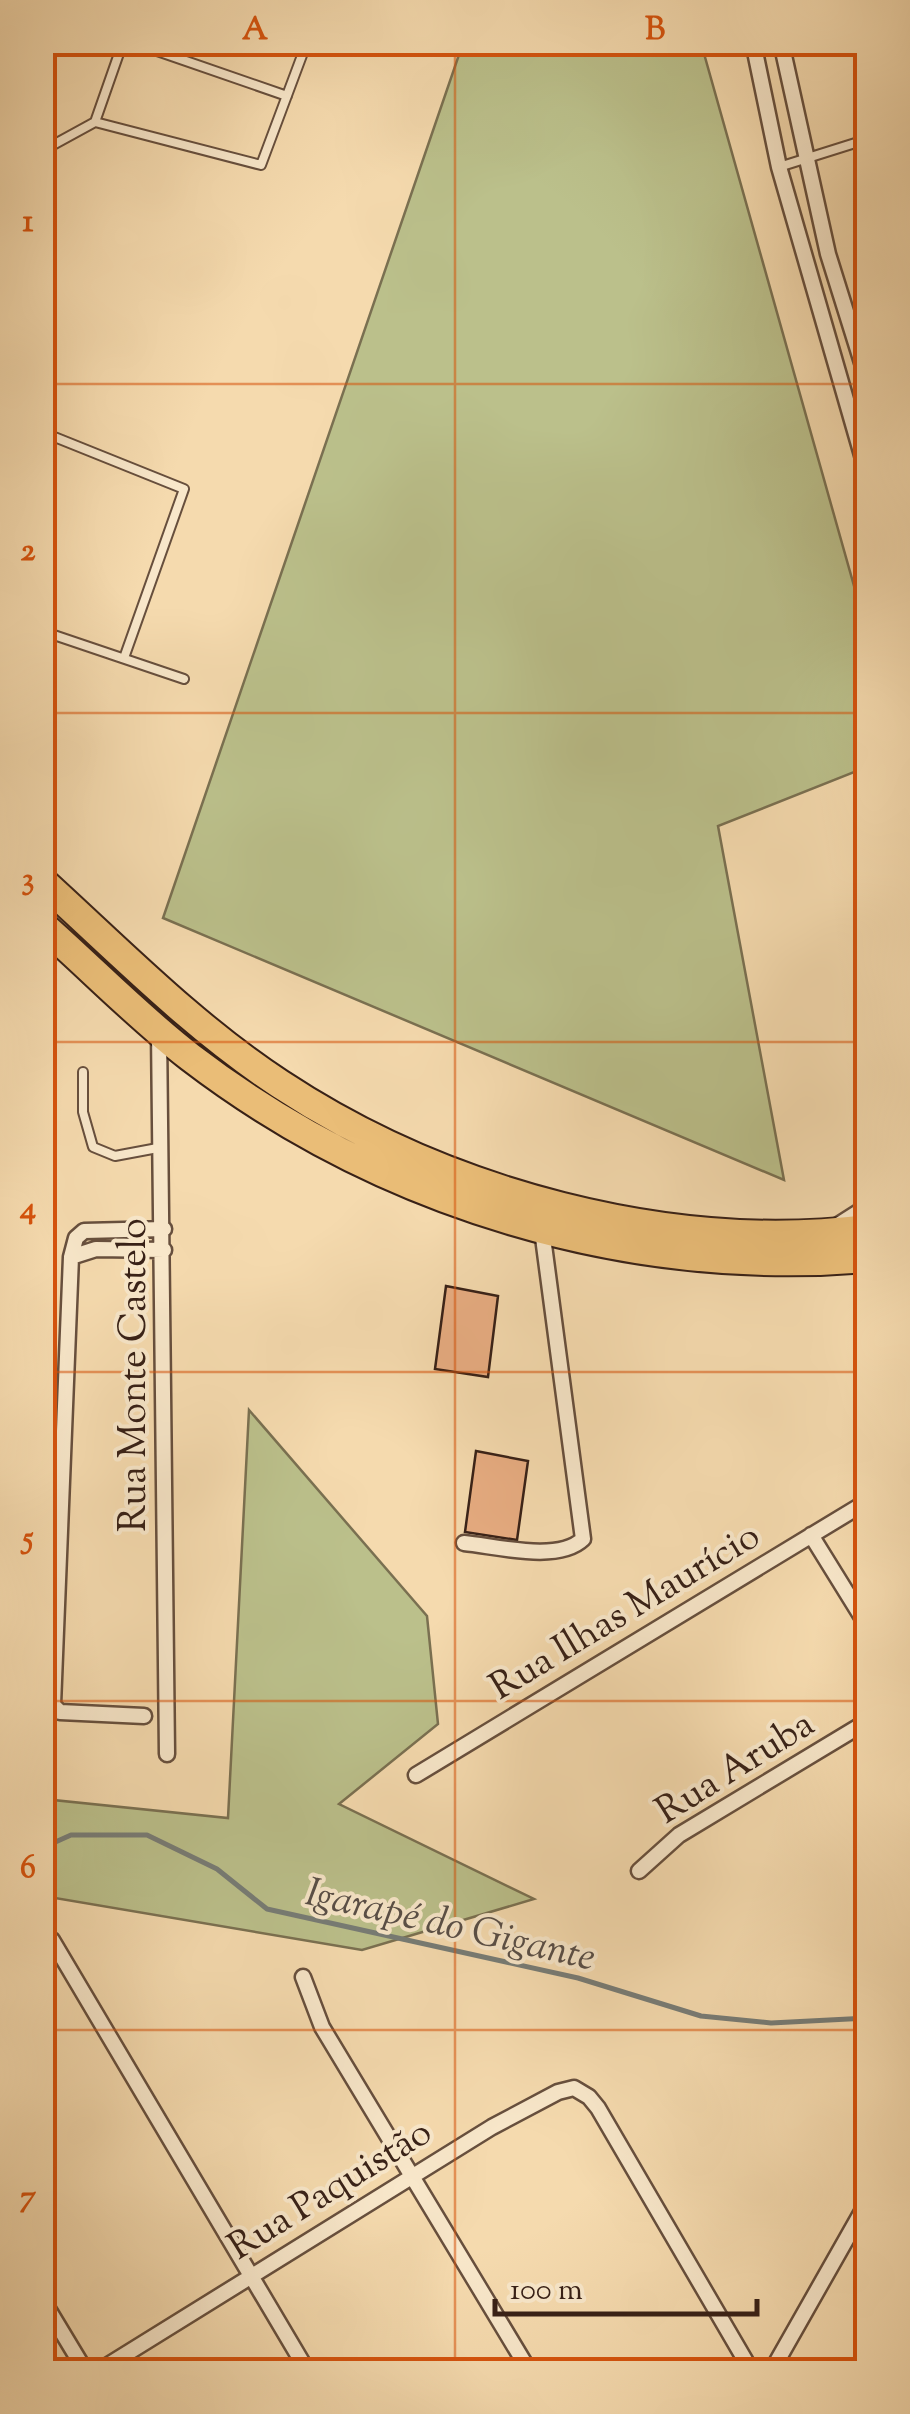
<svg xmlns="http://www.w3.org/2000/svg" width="910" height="2414" font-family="'Sorts Mill Goudy',serif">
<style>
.green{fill:#bbc08b;stroke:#7a7051;stroke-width:2.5}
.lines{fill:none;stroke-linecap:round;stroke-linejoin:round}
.stream{stroke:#777c76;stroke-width:5}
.building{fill:#e8ad82;stroke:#382117;stroke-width:2.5}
.lane-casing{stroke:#674f3d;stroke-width:12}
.street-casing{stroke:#674f3d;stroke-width:19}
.highway-casing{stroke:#382117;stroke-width:32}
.lane{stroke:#f8e7ca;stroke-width:8}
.street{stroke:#f8e7ca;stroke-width:14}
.highway{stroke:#eabd77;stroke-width:28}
.grid{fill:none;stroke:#d6530d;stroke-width:2.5;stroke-opacity:0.55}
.labels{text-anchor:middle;stroke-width:8;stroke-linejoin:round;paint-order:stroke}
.street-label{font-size:38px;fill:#382117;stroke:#f8e7ca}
.water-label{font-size:40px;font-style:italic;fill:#584e47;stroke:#f8e7ca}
.neatline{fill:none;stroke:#d6530d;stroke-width:4}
.grid-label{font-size:32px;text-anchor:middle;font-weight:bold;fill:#d6530d}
</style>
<rect width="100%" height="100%" fill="#f5daae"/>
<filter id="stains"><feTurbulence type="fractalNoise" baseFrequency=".002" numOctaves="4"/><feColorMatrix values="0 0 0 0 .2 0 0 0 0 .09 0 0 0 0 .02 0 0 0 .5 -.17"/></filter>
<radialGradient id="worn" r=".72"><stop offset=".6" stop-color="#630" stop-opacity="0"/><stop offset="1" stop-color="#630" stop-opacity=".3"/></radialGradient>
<path class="green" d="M463 43H701L867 632V767L718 826 784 1180 163 918Z
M249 1410 427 1616 438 1724 339 1804 534 1899 362 1950 43 1896V1799L228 1818Z"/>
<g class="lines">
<path class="stream" d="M42 1848 71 1835H147L217 1869 267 1909 578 1978 701 2016 771 2023 868 2018"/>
</g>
<path class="building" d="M446 1286 498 1296 488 1377 435 1369Z
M476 1451 528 1461 517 1540 465 1532Z"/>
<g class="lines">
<g class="lane-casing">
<path id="lane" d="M131 42 287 96
M95 122 261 165 307 42
M95 122 123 42
M42 151 95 122
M779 167 868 139
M42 352 50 364 42 386
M42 432 184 489 124 658
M42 631 184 679
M83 1072V1112L93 1147 115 1156 163 1147"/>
</g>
<g class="street-casing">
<path id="street" d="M753 42 779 167 868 476
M781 42 828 254 868 382
M159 1032 167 1754
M835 1227 868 1206
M71 1257 96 1249 164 1250
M811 1535 868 1627
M464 1543C496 1546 558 1563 583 1539L542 1230
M144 1716 60 1712 53 1705 71 1257 76 1238 84 1231 164 1229
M416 1775 868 1501
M639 1871 679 1835 868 1721
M42 1935 52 1940 308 2372
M303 1977 322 2027 530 2372
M42 2299 86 2372
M97 2372 492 2127 558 2092 574 2088 589 2097 598 2108 752 2372
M771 2372 868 2201"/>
</g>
<g class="highway-casing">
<path id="highway" d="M42 881C119 951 193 1027 280 1084 445 1193 670 1254 868 1229
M42 925C91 968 138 1017 190 1057 382 1204 626 1278 868 1258"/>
</g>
<use href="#lane" class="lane"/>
<use href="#street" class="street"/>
<use href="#highway" class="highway"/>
</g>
<path class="grid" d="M455 42V2372M42 384H868M42 713H868M42 1042H868M42 1372H868M42 1701H868M42 2030H868"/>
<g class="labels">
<g class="street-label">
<text transform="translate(132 1375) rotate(-90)" y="13">Rua Monte Castelo</text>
<text transform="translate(624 1610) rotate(-31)" y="13">Rua Ilhas Maurício</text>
<text transform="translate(734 1766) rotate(-32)" y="13">Rua Aruba</text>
<text transform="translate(329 2188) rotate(-32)" y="13">Rua Paquistão</text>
</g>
<g class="water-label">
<text transform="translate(451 1923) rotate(13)" y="14">Igarapé do Gigante</text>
</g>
</g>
<rect width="910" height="2414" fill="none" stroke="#f5daae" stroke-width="110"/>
<path d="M495 2299v15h262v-15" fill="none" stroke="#382117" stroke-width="5"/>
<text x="510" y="2299" font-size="30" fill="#382117" stroke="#f8e7ca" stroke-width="8" paint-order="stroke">100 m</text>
<rect x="55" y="55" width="800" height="2304" class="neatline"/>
<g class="grid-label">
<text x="255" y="39">A</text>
<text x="655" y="39">B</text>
<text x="28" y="231">1</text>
<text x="28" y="560">2</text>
<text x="28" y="889">3</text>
<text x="28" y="1218">4</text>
<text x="28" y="1548">5</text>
<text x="28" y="1877">6</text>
<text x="28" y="2206">7</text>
</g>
<rect width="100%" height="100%" filter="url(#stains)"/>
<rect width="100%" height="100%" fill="url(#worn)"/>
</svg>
